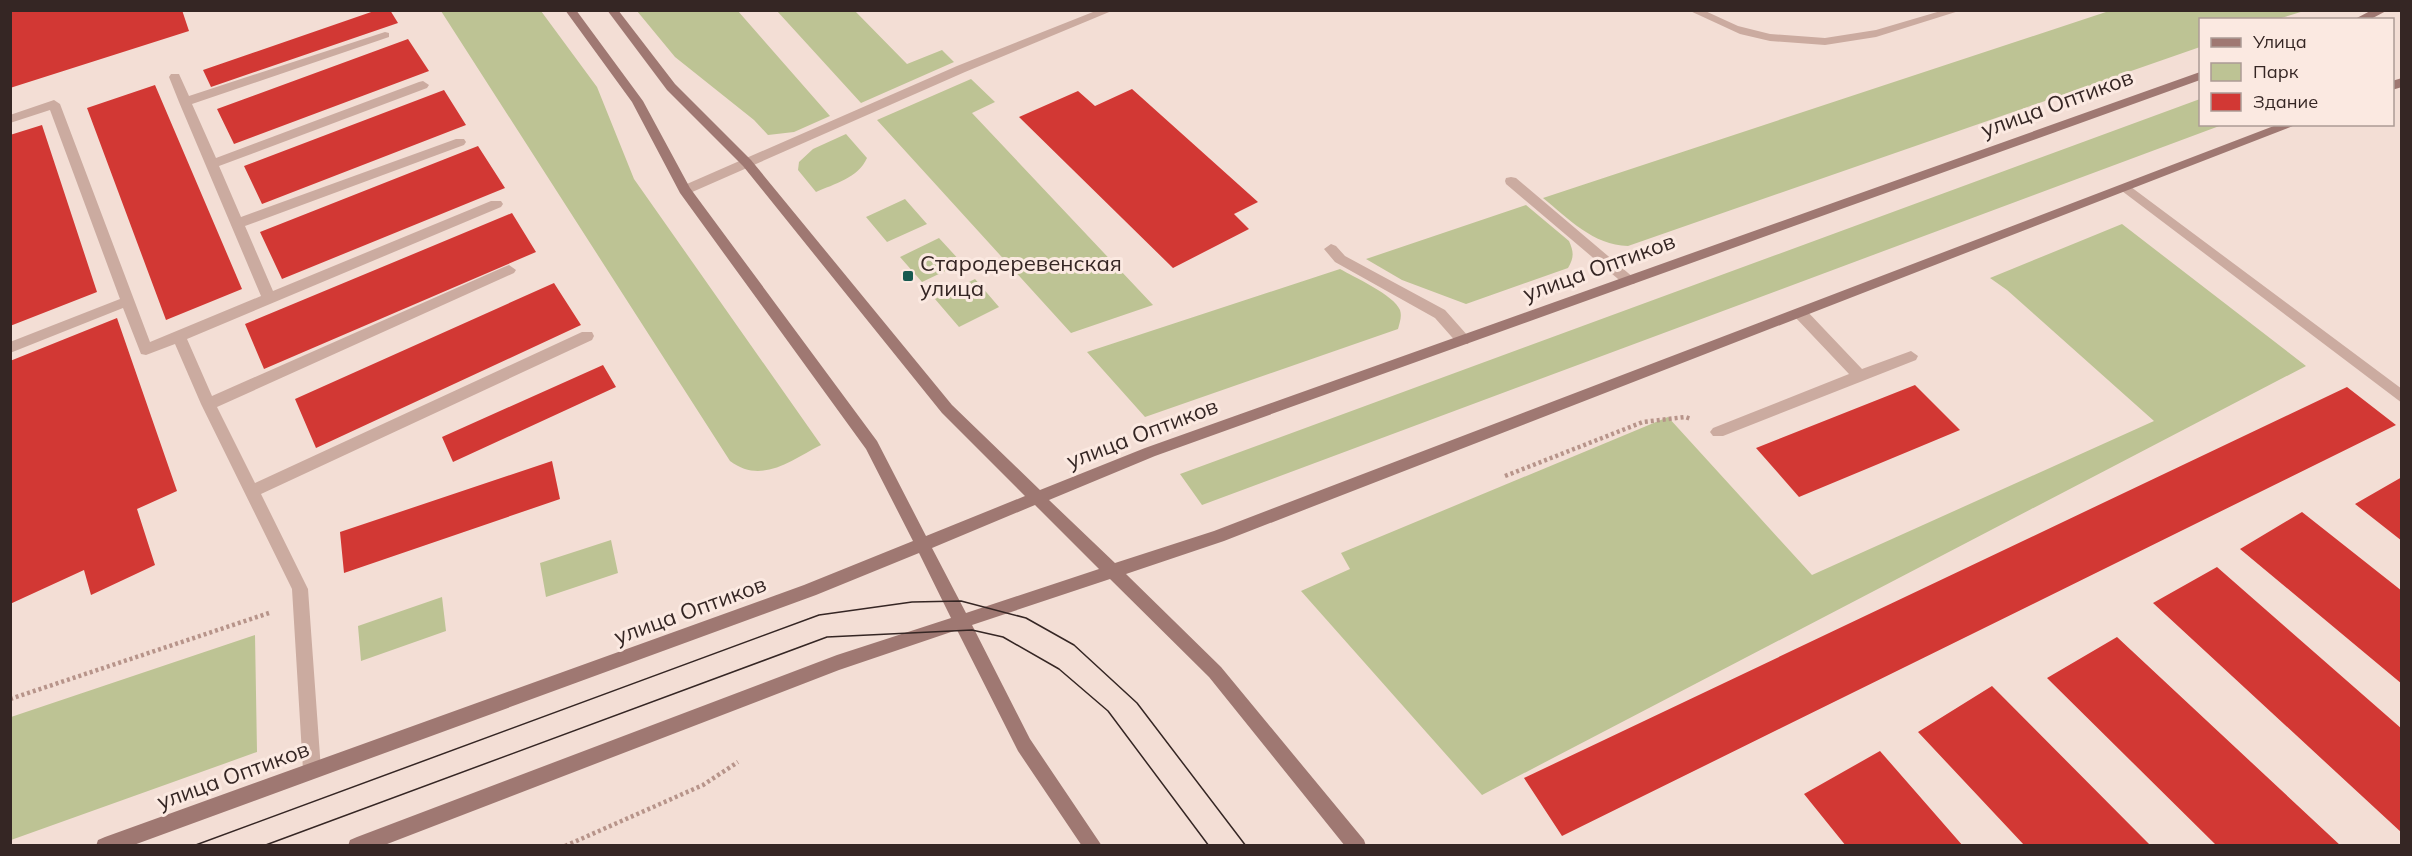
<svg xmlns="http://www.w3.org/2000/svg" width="2412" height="856" font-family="Mulish,sans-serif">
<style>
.green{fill:#bdc394}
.building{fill:#d23834}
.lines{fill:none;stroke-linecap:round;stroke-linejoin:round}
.path{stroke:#b7948a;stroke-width:4.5;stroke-dasharray:3 3;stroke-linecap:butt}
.lane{fill:#cbaba0;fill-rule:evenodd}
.secondary{fill:#9f7872;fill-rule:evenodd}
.tram{stroke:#352624;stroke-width:1.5}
.poi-dot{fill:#16594f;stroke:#fbe9e1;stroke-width:2}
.labels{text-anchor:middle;stroke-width:6;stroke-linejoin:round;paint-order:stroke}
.street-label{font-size:22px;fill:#352624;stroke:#fbe9e1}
.poi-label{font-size:22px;fill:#352624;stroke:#fbe9e1;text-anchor:start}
</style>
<rect width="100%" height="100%" fill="#f3ded5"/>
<path class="green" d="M2112 10 2304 11 2278 19 2200 20V47L1628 246C1593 245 1569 219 1543 198Z
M441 11H541L597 87 634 179 821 445C791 460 762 485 730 461Z
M637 11H738L830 116 794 132 768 135 754 120 675 57Z
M777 11H855L907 64 942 50 954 62 861 103Z
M971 79 995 102 972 113 1153 305 1071 333 877 120Z
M2200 99V124L2222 125 1202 505 1180 474Z
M846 134 867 158C858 178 834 184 816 192L798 170 799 162 813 149Z
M905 199 927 224 887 242 866 217Z
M1526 205 1569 241C1574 252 1574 258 1568 268L1466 304 1402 280 1366 259Z
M2122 224 2306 366 1482 795 1301 591 1350 569 1341 553 1668 417 1812 575 2154 421 2007 290 1990 278Z
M939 238 962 263 922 282 900 257Z
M1340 269C1354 277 1394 295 1400 310 1402 316 1400 322 1398 329L1145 417 1087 352Z
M975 279 999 307 959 327 935 299Z
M611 540 618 573 546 597 540 563Z
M442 597 446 631 361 661 358 626Z
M255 635 257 752 11 840V717Z"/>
<path class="building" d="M10 10H182L189 31 10 88Z
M377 10H390L398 23 211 87 203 70Z
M408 39 429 71 234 144 217 109Z
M155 85 242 289 166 320 87 108Z
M1132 89 1258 202 1234 214 1249 229 1173 268 1019 117 1078 91 1095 106Z
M444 90 466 125 262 204 244 166Z
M42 125 97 292 10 326V135Z
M478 146 505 188 282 279 260 232Z
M512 213 536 252 264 369 245 324Z
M554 283 581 325 316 448 295 399Z
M117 318 177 491 137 509 155 565 91 595 84 570 10 604V361Z
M603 365 616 387 453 462 442 437Z
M1915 385 1960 430 1799 497 1756 448Z
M2347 387 2396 425 1562 836 1524 778Z
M552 461 560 499 344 573 340 532Z
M2402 477V541L2355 504Z
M2302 512 2402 591V684L2240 549Z
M2217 567 2402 729V833L2153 603Z
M2117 637 2341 846H2217L2047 678Z
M1992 686 2151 846H2025L1918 732Z
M1880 751 1963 846H1846L1804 794Z"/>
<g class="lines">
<path class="path" d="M1505 476 1643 422 1685 417 1691 419
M10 699 269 613
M565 846 703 785 738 762"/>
<path class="lane" d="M1098 10H1114L965 72 690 193 685 194 679 190 680 187 957 66Z
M1688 10H1703L1738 26 1770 34 1825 38 1876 30 1944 10H1962L1876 37 1825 45 1770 41 1740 34Z
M385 32 389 33V37L192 104 216 158 419 82 423 81 429 85 427 88 219 166 241 217 456 139H464L466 142 464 145 245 226 273 291 491 201H501L503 204 501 207 187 339 212 396 504 267 509 265 516 270 514 273 217 407 255 483 582 332H592L594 336 592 340 261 494 308 589 321 770 318 776 312 779 306 776 303 770 292 589 201 404 175 344 146 355 141 354 123 308 10 353V342L120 299 50 110 10 123V115L54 100 60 104 150 342 261 296 179 102 169 77 171 74H179L189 96Z
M1511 177 1516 178 1634 278 1636 281 1634 284H1624L1506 184 1505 181 1506 178Z
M2127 184 2402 389V403L2122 191 2121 188Z
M1331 244 1336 246 1345 256 1445 310 1468 336 1470 340 1468 344H1458L1435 318 1335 262 1324 249Z
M1800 308 1805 309 1862 369 1911 351 1918 356 1916 360 1723 436H1713L1710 432 1713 428 1849 374 1795 317 1793 313Z"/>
<path class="secondary" d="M565 10H576L643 101 690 188 877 441 926 536 1025 496 942 413 743 166 667 90 607 10H618L675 84 751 160 952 405 1040 490 1145 448 2200 72V80L1155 456 1049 500 1115 563 1214 531 2279 124H2298L1224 541 1126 574 1221 667 1364 840 1366 846H1345L1209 677 1110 579 972 625 1030 739 1102 846H1082L1018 751 957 630 839 670 382 846H348L350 840 357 837 837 655 951 618 919 553 816 595 131 846H96L98 840 105 837 804 585 913 541 866 449 680 193 632 102ZM1035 505 1099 569 966 613 932 548Z
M2372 10H2388L2369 20H2353Z
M2402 78V87L2392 90V81Z"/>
<path class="tram" d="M193 846 819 615 912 602 961 601 1026 618 1074 645 1137 703 1246 846
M263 846 827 637 972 630 1003 637 1059 669 1108 711 1209 846"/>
</g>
<rect class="poi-dot" x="902" y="270" width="12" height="12" rx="3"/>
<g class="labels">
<g class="street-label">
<text transform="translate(2057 103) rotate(-20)" y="8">улица Оптиков</text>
<text transform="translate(1599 267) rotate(-20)" y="8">улица Оптиков</text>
<text transform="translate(1142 433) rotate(-21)" y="8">улица Оптиков</text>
<text transform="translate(690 610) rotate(-20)" y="8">улица Оптиков</text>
<text transform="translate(233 775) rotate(-20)" y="8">улица Оптиков</text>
</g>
<g class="poi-label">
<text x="920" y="271">Стародеревенская<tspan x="920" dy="25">улица</tspan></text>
</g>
</g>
<rect width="2412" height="856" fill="none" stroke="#352624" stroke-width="24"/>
<rect x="2199" y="18" width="195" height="108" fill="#fbe9e1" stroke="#ac9b95" stroke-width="1.5"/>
<rect x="2211" y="38" width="30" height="9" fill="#9f7872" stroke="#ac9b95" stroke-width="1.5"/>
<text x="2253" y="48" font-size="18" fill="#352624">Улица</text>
<rect x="2211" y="63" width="30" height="18" fill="#bdc394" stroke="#ac9b95" stroke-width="1.5"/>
<text x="2253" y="78" font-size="18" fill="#352624">Парк</text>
<rect x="2211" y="93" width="30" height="18" fill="#d23834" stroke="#ac9b95" stroke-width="1.5"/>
<text x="2253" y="108" font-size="18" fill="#352624">Здание</text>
</svg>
